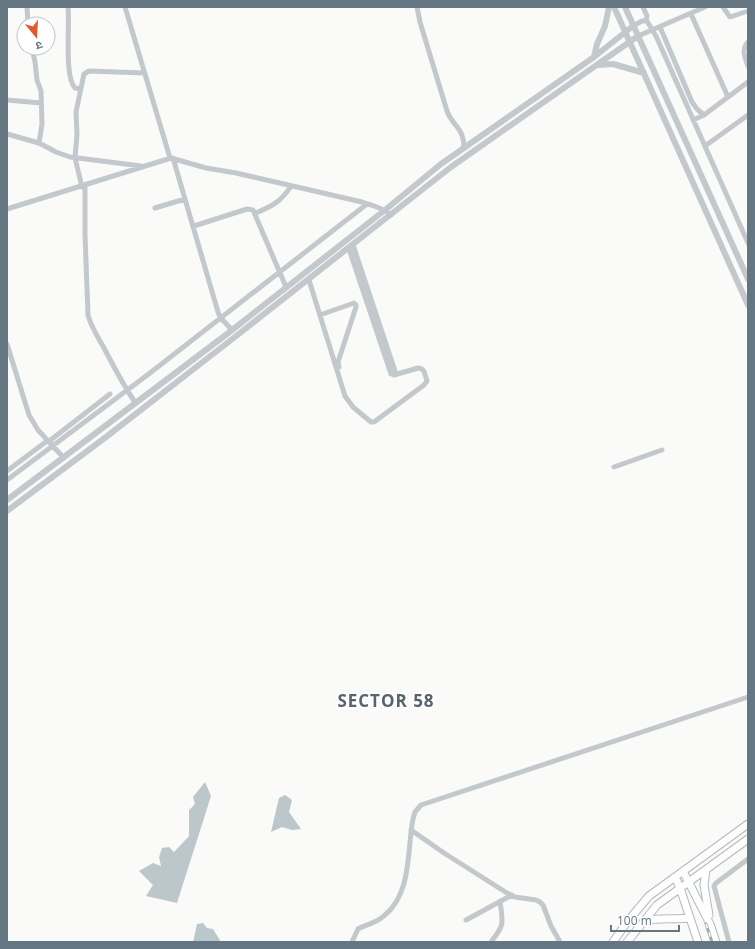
<svg xmlns="http://www.w3.org/2000/svg" width="755" height="949" font-family="'Open Sans','Noto Sans Devanagari',sans-serif">
<style>
.water{fill:#bbc7cb}
.lines{fill:none;stroke-linecap:round;stroke-linejoin:round}
.secondary-casing{stroke:#b3babf;stroke-width:9}
.minor{stroke:#c3c8cc;stroke-width:5}
.tertiary{stroke:#c3c8cc;stroke-width:6}
.secondary{stroke:#fff;stroke-width:7}
.rail-casing{stroke:#a2aab0;stroke-width:3}
.rail{stroke:#fff;stroke-width:1.5;stroke-dasharray:4.5;stroke-linecap:butt}
.labels{text-anchor:middle;stroke-width:4;stroke-linejoin:round;paint-order:stroke}
.district-label{font-size:17px;font-weight:bold;letter-spacing:1px;fill:#57646e;stroke:#fff}
</style>
<rect width="100%" height="100%" fill="#fafaf8"/>
<path class="water" d="M205 782 211 796 177 903 146 896 153 885 139 871 153 863 161 866 159 857 162 848 169 847 174 852 189 836V810L195 804 193 797Z
M285 795 292 800 289 812 301 829 292 830 282 827 271 832 279 798Z
M203 923 207 928 213 929 221 942H193L197 924Z"/>
<g class="lines">
<g class="secondary-casing">
<path id="secondary" d="M706 870 704 885 709 915
M683 871 710 924 716 942
M675 877 680 888 698 942
M644 921C659 917 675 920 690 918
M613 942 627 922 649 896 748 824
M627 942 657 905 748 839"/>
</g>
<path class="minor" d="M27 7 28 24
M68 7C70 24 64 77 75 88L81 89
M125 7 170 158
M417 7 420 22 447 111C453 127 463 126 464 147
M643 7 647 16 646 21
M723 7 730 17 748 11
M691 14 728 97
M633 26 642 21H647L656 36 748 243
M660 27 692 102 697 109 704 115
M638 36 705 7
M748 42C741 50 745 57 748 66
M32 48 35 62 37 80 41 91 42 124 39 143
M7 100 41 103
M693 120 704 115 748 82
M7 134 39 143 56 152 70 157 141 166
M705 146 748 115
M173 158 218 312 220 317 232 330
M85 185V235L88 315C91 327 98 337 104 348 114 367 123 385 135 402
M82 187 75 158 77 134 76 112 84 74 89 71 145 73
M155 208 185 199
M7 209 171 158 206 168 236 173 362 202C371 205 384 208 391 215
M256 213C272 206 281 202 291 186
M194 226 247 209 253 210 286 287
M353 245 396 374
M309 280 345 396 353 407 371 422H374L424 385 427 381C425 375 425 368 418 368L394 375 391 374 349 249
M320 315 354 303 356 305V307L338 362 339 367
M7 344 29 415 38 430 63 457
M48 442 110 394
M614 467 662 450
M7 471 47 441
M7 480 150 373 367 204
M411 830 444 853 507 893 515 897 536 900 540 902 543 905 551 926 560 942
M466 920 512 895
M352 942 358 929C367 924 377 923 385 915 412 893 407 849 413 819L415 812 421 805 748 697
M491 942C505 924 503 924 500 901
M729 942 714 886 716 883 748 859"/>
<path class="tertiary" d="M614 7 748 305
M625 7 748 279
M594 57 597 44 605 26 609 7
M598 65 613 64 644 73
M7 500 227 334 385 210 441 164 594 57 633 26
M7 511 106 437 231 340 451 167 638 36"/>
<use href="#secondary" class="secondary"/>
<g class="rail-casing">
<path id="rail" d="M706 924 712 942"/>
</g>
<use href="#rail" class="rail"/>
</g>
<g class="labels">
<g class="district-label">
<text x="386" y="707">SECTOR 58</text>
</g>
</g>
<rect width="755" height="949" fill="none" stroke="#657683" stroke-width="16"/>
<g transform="translate(36 36) rotate(162)"><circle r="19" fill="#ffffff" stroke="#c1c8cd"/>
<path d="M0-3L7 15L0 10L-7 15Z" fill="#e4572e"/>
<text y="-6" font-size="11" font-weight="bold" text-anchor="middle" fill="#657683">उ</text>
</g>
<path d="M611 925v6h68v-6" fill="none" stroke="#657683" stroke-width="2"/>
<text x="617" y="925" font-size="12" fill="#657683" stroke="#ffffff" stroke-width="3" paint-order="stroke">100 m</text>
</svg>
